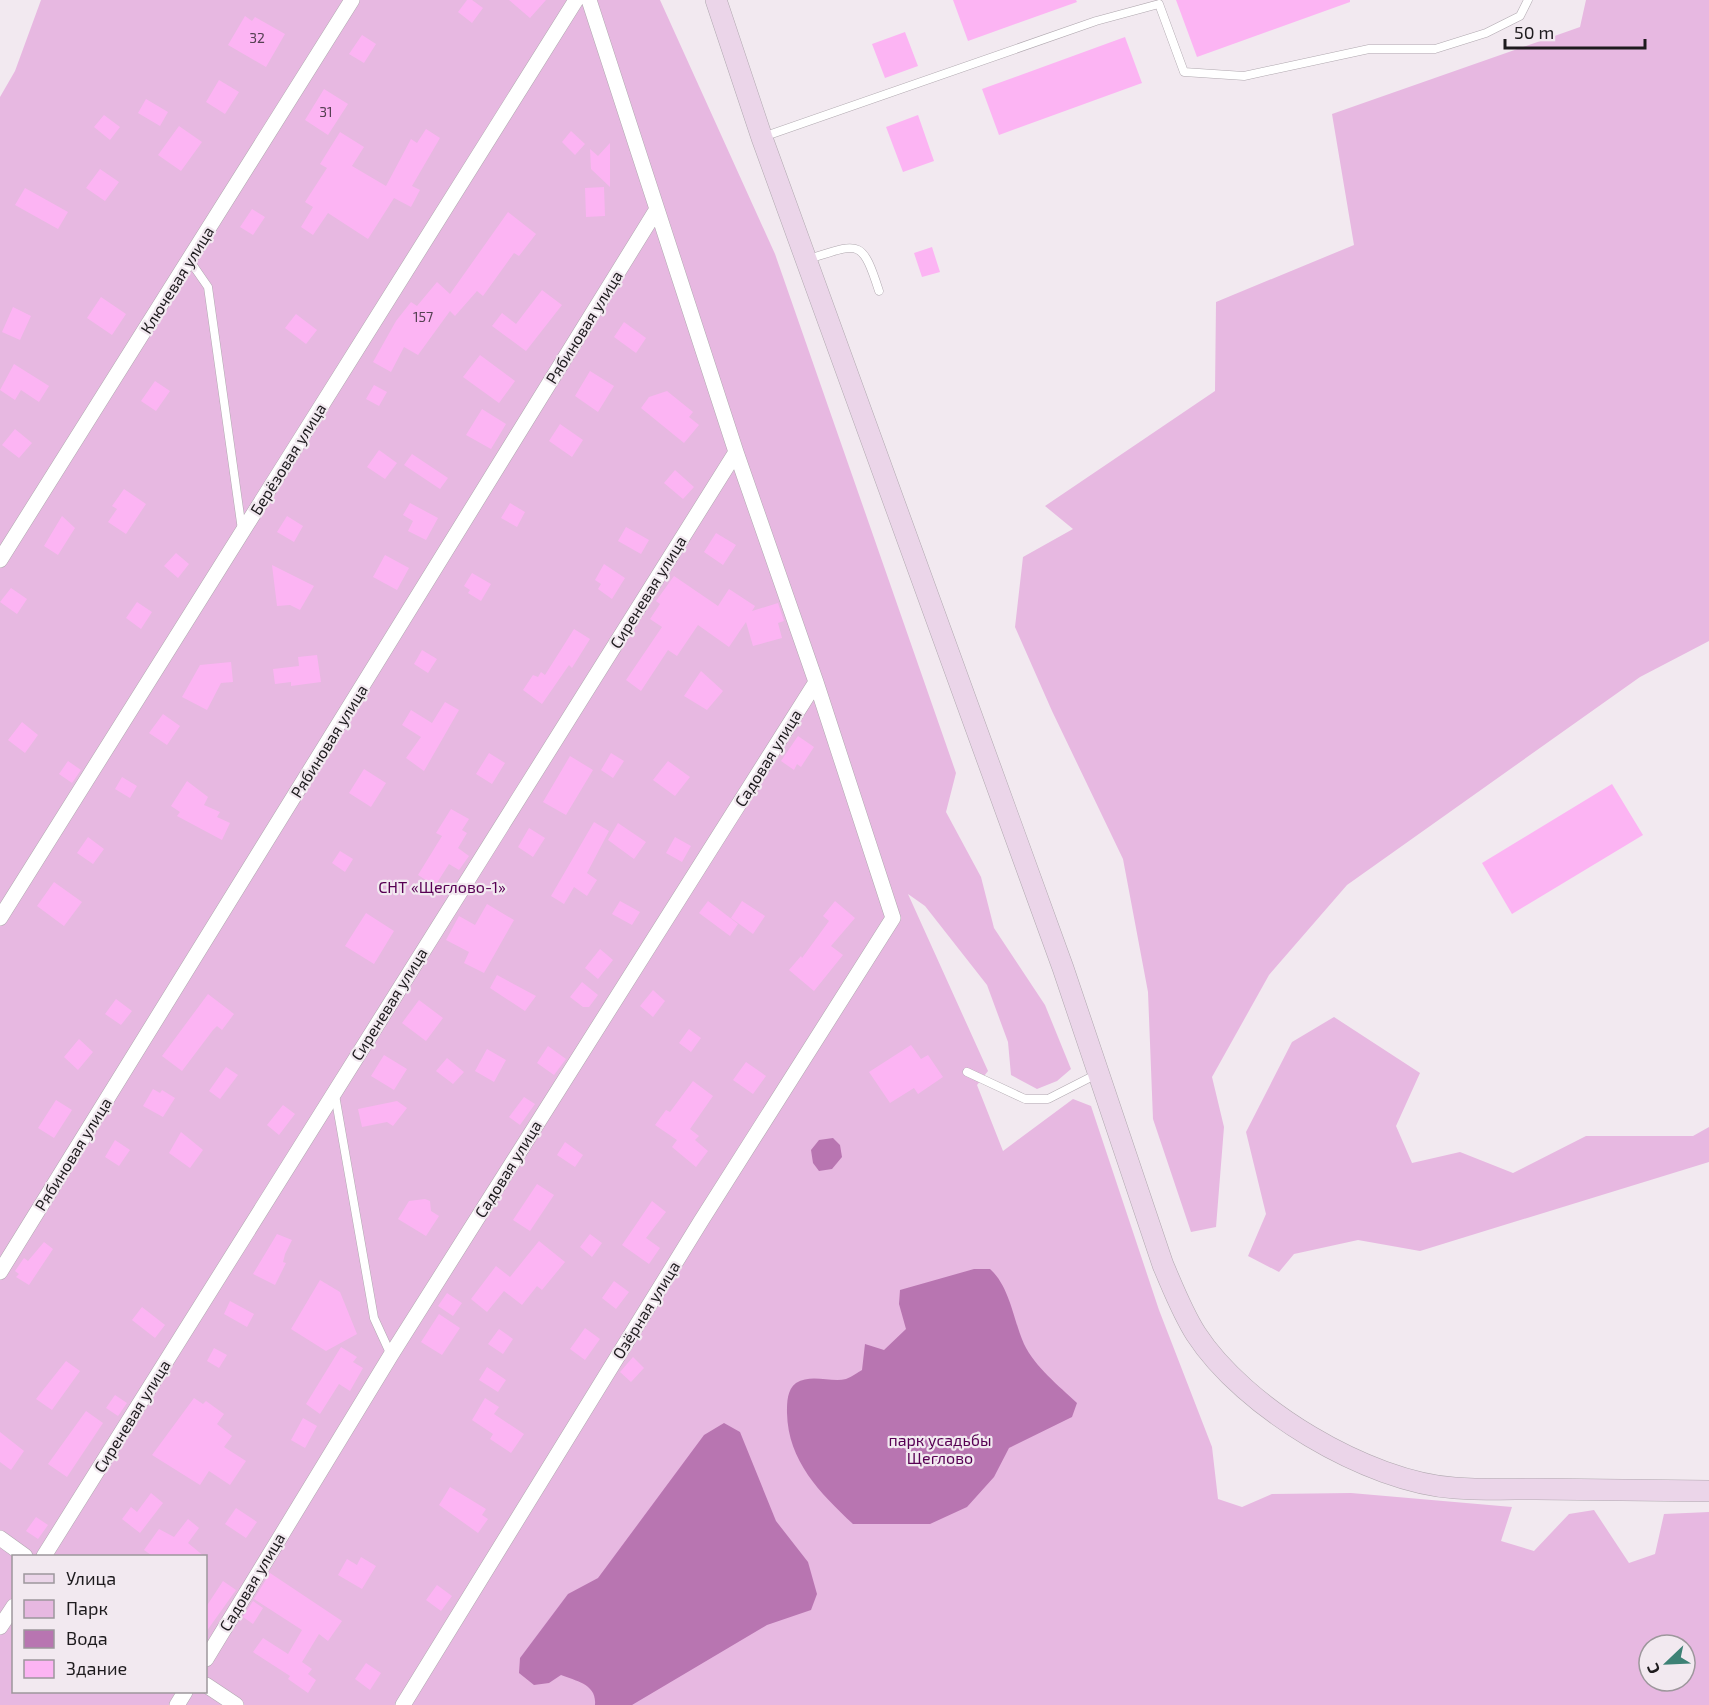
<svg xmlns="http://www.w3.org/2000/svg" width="1709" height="1705" font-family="'Exo 2',sans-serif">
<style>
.green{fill:#e7b8e1;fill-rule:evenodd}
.water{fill:#b875b1}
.building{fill:#fcb4f3}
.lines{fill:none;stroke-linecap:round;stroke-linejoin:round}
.service-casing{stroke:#b0a8af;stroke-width:9}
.minor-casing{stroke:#b0a8af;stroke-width:16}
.secondary-casing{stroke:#b0a8af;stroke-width:22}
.service{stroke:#fff;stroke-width:8}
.minor{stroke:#fff;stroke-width:15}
.secondary{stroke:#ebd5e9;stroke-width:21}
.labels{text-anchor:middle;stroke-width:4.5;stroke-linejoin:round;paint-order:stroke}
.number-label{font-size:14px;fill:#564153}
.street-label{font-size:16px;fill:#1e1b1e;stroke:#f2e9f0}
.park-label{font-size:16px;fill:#570053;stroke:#f2e9f0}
</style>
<rect width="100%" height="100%" fill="#f2e9f0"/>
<path class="green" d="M41 0H660L775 254 956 773 946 812 981 877 994 928 1045 1005 1071 1069 1057 1081 1037 1089 1011 1075 1008 1042 987 985 925 906 908 894 988 1071 977 1085 1003 1151 1073 1099 1091 1106 1159 1310 1212 1447 1218 1499 1242 1507 1272 1494 1351 1493 1512 1507 1501 1541 1534 1551 1569 1514 1594 1510 1629 1563 1655 1554 1664 1514 1709 1512V1705H0V97L15 71ZM14 1556H206V1692H14ZM1649 1645H1685V1681H1649Z
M1586 0H1709V641L1640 677 1347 885 1269 975 1212 1077 1224 1127 1216 1227 1191 1232 1153 1119 1148 992 1123 859 1052 711 1015 627 1023 557 1073 529 1045 506 1215 391 1216 302 1354 245 1332 114 1580 27Z
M1334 1017 1420 1073 1396 1126 1412 1163 1460 1152 1513 1173 1586 1136H1693L1709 1127V1162L1420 1251 1358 1240 1294 1254 1279 1272 1248 1256 1266 1214 1246 1132 1292 1042Z"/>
<path class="water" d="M833 1138 840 1145 842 1157 832 1169 819 1171 813 1163 811 1150 819 1140Z
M974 1269H990C1010 1287 1013 1319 1024 1344 1035 1367 1059 1386 1077 1403L1072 1417 1009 1448 994 1477 967 1507 930 1524H853C820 1493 788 1461 787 1413 787 1402 787 1390 796 1383 812 1373 831 1383 846 1379 852 1377 858 1372 862 1370L865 1344 884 1350 906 1329 899 1304 900 1290Z
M724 1423 740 1432 776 1521 808 1562 817 1594 811 1610 767 1625 632 1705H595C597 1684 576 1681 561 1675L549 1683 534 1685 519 1673 520 1658 568 1594 598 1578 704 1435Z"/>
<path class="building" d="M467 0H472L483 8 472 23 458 12Z
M509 0H546L530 18Z
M953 0H1076L1077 2 968 41Z
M1176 0H1350V2L1197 57Z
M245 16 252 21 255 17 285 34 266 67 228 45Z
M905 32 918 66 885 78 872 44Z
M362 35 376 44 364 63 349 54Z
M1125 37 1142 83 999 135 982 89Z
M219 80 239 92 225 114 206 102Z
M324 89 348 104 328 135 305 120Z
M146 99 168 112 160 126 138 113Z
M104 115 120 127 110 140 94 127Z
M918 115 934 161 903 172 886 127Z
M179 126 202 142 181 171 158 155Z
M426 129 440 138 412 186 420 190 411 207 394 198 368 239 328 213 313 235 301 227 313 207 305 202 327 168 320 164 340 132 364 147 352 166 386 186 411 139 417 143Z
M571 131 585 144 575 155 562 142Z
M610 143V187L591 169 590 149 598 156Z
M100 169 119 182 105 201 86 188Z
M604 187 605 216 586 217 585 188Z
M25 188 68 212 58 229 15 205Z
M252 209 265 217 253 235 240 227Z
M508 212 536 234 519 256 514 253 483 296 477 291 455 316 450 311 418 355 404 347 391 372 373 362 396 321 411 302 417 306 437 282 450 294Z
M932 247 940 272 922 277 914 253Z
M542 290 562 305 526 351 492 326 502 313 516 324Z
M101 297 126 314 112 335 87 318Z
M13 307 31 316 20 340 2 332Z
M296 314 317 330 306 344 285 328Z
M624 322 646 338 636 353 614 337Z
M480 355 515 381 499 403 463 377Z
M14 364 49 386 39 402 21 390 15 400 0 390Z
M590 371 614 386 598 412 575 396Z
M155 381 170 391 156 411 141 401Z
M374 385 387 392 379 406 366 399Z
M667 391 693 412 689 417 699 425 684 443 641 408 649 397Z
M482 409 506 424 491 449 466 435Z
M560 424 583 440 572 457 549 441Z
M15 429 32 443 19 458 2 445Z
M379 450 397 463 385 479 367 467Z
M412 454 448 478 440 489 404 465Z
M675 470 694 487 683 499 664 483Z
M124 489 146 504 126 534 108 522 117 509 112 506Z
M410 503 438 518 426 540 408 531 413 521 403 515Z
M510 503 525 512 517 527 501 518Z
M62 516 75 528 58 555 44 546Z
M287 516 303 526 294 542 277 532Z
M626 527 649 540 641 554 618 541Z
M716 533 736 545 723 565 704 552Z
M176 553 189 564 178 578 164 566Z
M385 555 409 568 397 590 373 577Z
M604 564 625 578 612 599 598 589 601 584 595 580Z
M272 565 314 586 300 610 290 605 277 606Z
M472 573 491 584 481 601 468 593 470 590 464 586Z
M674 576 718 606 729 589 755 606 752 611 778 603 784 621 778 623 782 638 753 646 746 622 729 647 698 625 677 656 668 650 641 691 626 680 662 627 650 619 660 604 656 601Z
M11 588 27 599 17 614 0 602Z
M137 602 152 612 141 629 126 618Z
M574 629 590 639 572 668 569 665 542 704 523 690 533 675 538 677 541 672 545 675Z
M422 650 437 659 428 673 414 664Z
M317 655 321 682 291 686V682L275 684 273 669 299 666 298 657Z
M231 662 233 682 221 683 207 710 182 697 200 665Z
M701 671 723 691 707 710 684 696Z
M445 702 459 710 424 771 406 758 421 737 402 725 411 710 432 723Z
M163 714 180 726 167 745 149 733Z
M22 722 38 735 25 753 8 740Z
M798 736 814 747 801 767 797 764 794 770 781 761Z
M489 753 505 763 492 784 476 774Z
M611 753 624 761 613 778 601 770Z
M570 756 593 770 566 815 543 802Z
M68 761 81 770 72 783 59 774Z
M668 761 690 777 675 796 653 780Z
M364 769 386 783 371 807 349 793Z
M122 777 137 786 130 798 115 789Z
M187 781 208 797 204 805 220 812 217 817 230 823 222 840 177 816 180 812 171 806Z
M1612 784 1643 835 1512 914 1482 863Z
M451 809 469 819 462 830 467 833 458 848 469 856 459 870 449 864 435 886 418 875 442 836 436 833Z
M594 822 609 831 587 873 597 880 587 896 574 887 564 904 551 896Z
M618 823 646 842 634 859 608 840Z
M529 828 545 838 533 857 518 847Z
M88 837 104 849 93 864 77 853Z
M675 837 691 846 682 862 666 853Z
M340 851 353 859 345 872 332 863Z
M54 882 82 902 64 926 37 906Z
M620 901 640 912 632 925 612 914Z
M708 901 738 924 730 936 699 913Z
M742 901 765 916 753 934 731 918Z
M835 901 855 918 831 946 843 955 814 991 789 970 801 956 802 958 829 921 823 916Z
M487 904 514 920 484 973 464 963 469 952 446 940 459 916 475 925Z
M366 913 394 931 374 964 345 946Z
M600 949 613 960 598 979 585 968Z
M497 975 536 996 525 1011 490 988Z
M582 982 598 995 589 1007H583L570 997Z
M653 990 665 1001 653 1017 640 1006Z
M208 994 234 1014 222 1030 217 1026 213 1030 182 1071 162 1056Z
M116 999 132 1011 121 1025 105 1014Z
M419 1000 443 1018 426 1041 402 1023Z
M689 1029 701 1038 691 1052 679 1043Z
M79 1039 93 1052 78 1070 64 1057Z
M911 1045 921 1059 928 1055 943 1077 918 1094 914 1088 890 1103 869 1072Z
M548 1046 566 1059 554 1075 537 1063Z
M487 1049 506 1060 494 1082 475 1071Z
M384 1055 407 1069 394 1090 371 1076Z
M447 1058 464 1072 453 1084 436 1071Z
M746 1062 766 1076 753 1094 733 1080Z
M226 1067 238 1075 220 1099 209 1091Z
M693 1081 713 1096 690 1129 699 1136 695 1140 708 1151 696 1167 672 1147 677 1140 655 1125 666 1110 670 1112Z
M153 1089 160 1093 162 1090 175 1098 163 1117 143 1106Z
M524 1097 535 1104 520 1125 509 1117Z
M56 1100 72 1110 54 1138 38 1128Z
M397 1101 407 1108 393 1126 387 1122 362 1127 358 1109Z
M283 1105 295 1114 279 1135 267 1125Z
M181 1132 203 1150 190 1168 169 1153Z
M115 1140 130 1150 119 1166 105 1157Z
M565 1142 583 1155 575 1167 557 1155Z
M537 1184 554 1195 530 1231 513 1220Z
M425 1199 430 1201 431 1211 439 1216 426 1236 398 1219 409 1201Z
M652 1201 666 1212 646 1238 660 1248 649 1264 622 1245Z
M277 1234 292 1240 285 1254 283 1262 286 1263 275 1285 253 1274Z
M590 1234 602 1243 592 1257 580 1247Z
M539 1241 565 1262 542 1290 537 1286 522 1305 504 1291 487 1312 471 1299 496 1266 510 1277Z
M44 1242 53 1249 29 1285 16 1277 19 1274 15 1271 24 1258 28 1261Z
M320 1280 340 1292 357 1334 326 1351 291 1329Z
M614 1281 629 1292 616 1309 602 1298Z
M447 1293 462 1303 453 1316 438 1306Z
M230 1301 254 1314 247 1327 224 1314Z
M142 1307 165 1325 155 1338 132 1320Z
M439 1314 460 1328 442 1355 421 1342Z
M585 1328 600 1339 585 1360 570 1349Z
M499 1329 513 1339 503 1354 488 1344Z
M341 1347 357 1357 353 1362 363 1368 350 1391 339 1384 320 1414 306 1404Z
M214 1348 227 1355 219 1368 207 1361Z
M633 1357 644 1368 631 1382 620 1372Z
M66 1361 80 1371 52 1410 36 1399Z
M487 1367 506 1380 498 1392 479 1380Z
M115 1395 127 1403 118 1416 106 1408Z
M194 1398 203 1404 206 1401 224 1414 217 1424 232 1436 224 1447 246 1461 230 1485 209 1471 200 1485 152 1455Z
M485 1398 499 1407 494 1414 524 1434 511 1453 490 1439 493 1434 472 1420Z
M86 1411 103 1423 67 1477 48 1464Z
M303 1418 317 1426 305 1448 291 1440Z
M0 1432 24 1451 11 1470 0 1462Z
M450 1487 486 1509 482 1515 488 1519 478 1533 439 1505Z
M151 1493 163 1503 140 1533 122 1519 131 1507 137 1512Z
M236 1508 257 1522 246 1538 225 1524Z
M36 1517 48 1525 38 1539 26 1531Z
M188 1519 199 1528 188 1543 205 1557H154L144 1550 159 1529 174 1537Z
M361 1557 376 1566 362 1589 338 1575 347 1559 357 1565Z
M270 1573 342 1621 328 1641 319 1634 302 1662 312 1669 308 1674 316 1680 308 1693 288 1679 290 1676 253 1652 263 1638 288 1654 302 1630 254 1599Z
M223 1581 236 1590 206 1632V1607Z
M437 1585 452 1596 441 1611 426 1600Z
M253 1601 263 1608 253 1624 243 1617Z
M366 1663 381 1673 370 1690 355 1679Z"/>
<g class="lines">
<g class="service-casing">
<path id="service" d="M763 137 1096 21 1159 4 1184 72 1244 76 1369 49H1435L1486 33 1520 16 1528 0
M809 259C859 243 862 238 879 291
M190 261 208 287 242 530
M967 1072 1025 1099H1048L1097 1074
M335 1095 374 1318 391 1355"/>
</g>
<g class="minor-casing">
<path id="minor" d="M0 560 352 0
M0 918 576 0
M0 1272 657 209
M0 1538 25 1556
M44 1556 736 452
M0 1627 14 1606
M206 1659 391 1355 816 682
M206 1685 236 1705
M177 1705 185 1692
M403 1705 701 1221 893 918 816 682 736 452 589 0"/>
</g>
<g class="secondary-casing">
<path id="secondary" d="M716 0 762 138 1063 968 1163 1265C1173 1288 1182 1312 1196 1334 1244 1408 1367 1482 1455 1488 1482 1490 1509 1489 1536 1489 1594 1490 1651 1490 1709 1491"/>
</g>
<use href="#service" class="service"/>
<use href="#minor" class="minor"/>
<use href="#secondary" class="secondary"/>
</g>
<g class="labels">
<g class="number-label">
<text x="257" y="43">32</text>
<text x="326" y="117">31</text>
<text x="423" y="322">157</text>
</g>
<g class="street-label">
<text transform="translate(177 280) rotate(-58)" y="6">Ключевая улица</text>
<text transform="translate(584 327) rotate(-58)" y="6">Рябиновая улица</text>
<text transform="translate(288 459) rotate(-58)" y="6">Берёзовая улица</text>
<text transform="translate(648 592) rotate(-58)" y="6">Сиреневая улица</text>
<text transform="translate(329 741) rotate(-58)" y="6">Рябиновая улица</text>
<text transform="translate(768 758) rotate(-58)" y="6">Садовая улица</text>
<text transform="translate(389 1004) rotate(-58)" y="6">Сиреневая улица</text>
<text transform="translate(73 1154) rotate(-58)" y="6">Рябиновая улица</text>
<text transform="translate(508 1169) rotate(-58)" y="6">Садовая улица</text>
<text transform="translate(646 1310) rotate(-58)" y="6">Озёрная улица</text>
<text transform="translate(132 1416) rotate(-58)" y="6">Сиреневая улица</text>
<text transform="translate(252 1582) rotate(-59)" y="6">Садовая улица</text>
</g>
<g class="park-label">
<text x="442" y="893">СНТ «Щеглово-1»</text>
<text x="940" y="1446">парк усадьбы<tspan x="940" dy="18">Щеглово</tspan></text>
</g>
</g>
<rect x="12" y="1555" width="195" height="138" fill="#f2e9f0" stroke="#9d979c" stroke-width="1.5"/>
<rect x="24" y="1574" width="30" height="9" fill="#ebd5e9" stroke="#9d979c" stroke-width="1.5"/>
<text x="66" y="1585" font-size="18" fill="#1e1b1e">Улица</text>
<rect x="24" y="1600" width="30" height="18" fill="#e7b8e1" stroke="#9d979c" stroke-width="1.5"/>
<text x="66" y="1615" font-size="18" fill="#1e1b1e">Парк</text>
<rect x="24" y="1630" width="30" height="18" fill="#b875b1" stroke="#9d979c" stroke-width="1.5"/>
<text x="66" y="1645" font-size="18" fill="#1e1b1e">Вода</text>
<rect x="24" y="1660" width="30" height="18" fill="#fcb4f3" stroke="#9d979c" stroke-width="1.5"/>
<text x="66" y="1675" font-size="18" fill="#1e1b1e">Здание</text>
<g transform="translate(1667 1663) rotate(247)"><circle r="28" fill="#f2e9f0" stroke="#9d979c" stroke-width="1.5"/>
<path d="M0-4.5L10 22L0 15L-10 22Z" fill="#3d8175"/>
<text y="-9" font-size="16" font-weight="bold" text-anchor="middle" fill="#1e1b1e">С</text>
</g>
<path d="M1505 39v9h140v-9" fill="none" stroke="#1e1b1e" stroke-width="3"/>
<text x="1514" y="39" font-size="18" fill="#1e1b1e" stroke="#f2e9f0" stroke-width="4.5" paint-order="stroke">50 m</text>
</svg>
